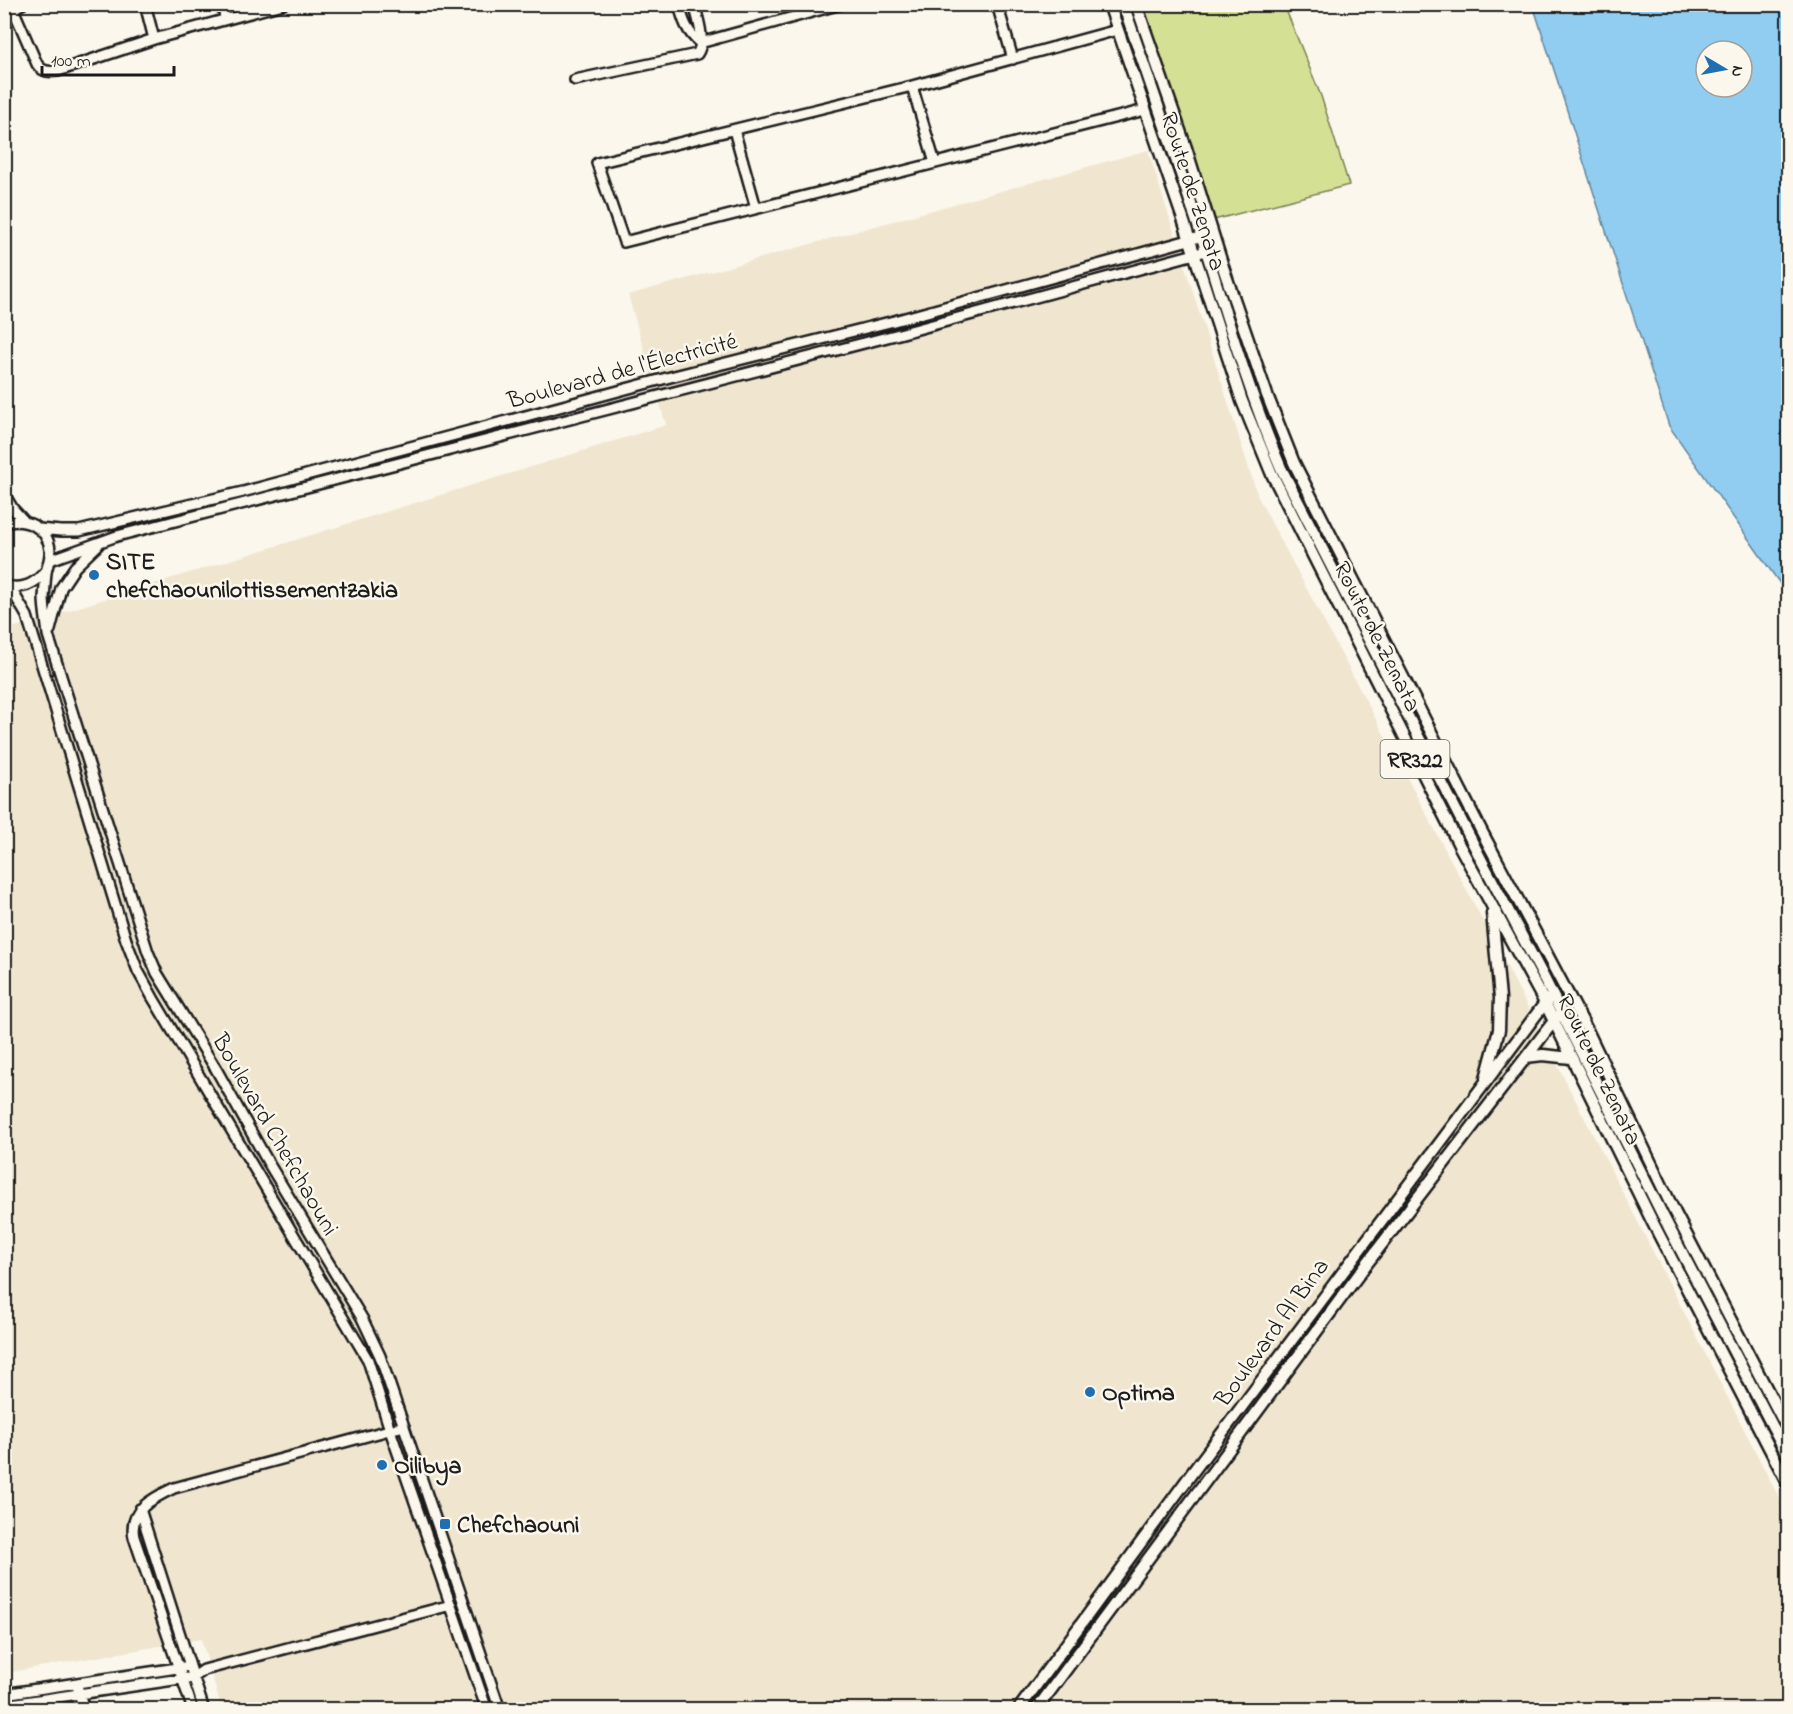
<svg xmlns="http://www.w3.org/2000/svg" width="1793" height="1714" font-family="'Indie Flower',sans-serif">
<style>
.built{fill:#f0e6d0}
.green{fill:#d4e194;stroke:#787e58;stroke-width:1.5}
.water{fill:#90cdf1;stroke:#62869c;stroke-width:1.5;fill-rule:evenodd}
.lines{fill:none;stroke-linecap:round;stroke-linejoin:round}
.minor-casing{stroke:#1c1c1c;stroke-width:14}
.major-casing{stroke:#1c1c1c;stroke-width:15}
.minor{stroke:#fbf7ec;stroke-width:9}
.major{stroke:#fbf7ec;stroke-width:10}
.poi-dot{fill:#1f6fb2;stroke:#fbf7ec;stroke-width:2}
.labels{text-anchor:middle;stroke-width:5;stroke-linejoin:round;paint-order:stroke}
.shield{fill:#fbf7ec;stroke:#5f5e5a;stroke-width:1.5}
.shield-label{font-size:22px;font-weight:bold;fill:#1c1c1c}
.street-label{font-size:24px;fill:#1c1c1c;stroke:#fbf7ec}
.poi-label{font-size:24px;font-weight:bold;fill:#1c1c1c;stroke:#fbf7ec;text-anchor:start}
</style>
<rect width="100%" height="100%" fill="#fbf7ec"/>
<filter id="ink" filterUnits="userSpaceOnUse"><feTurbulence type="fractalNoise" baseFrequency=".0167" numOctaves="2"/><feDisplacementMap in="SourceGraphic" scale="12" xChannelSelector="R" yChannelSelector="G"/><feConvolveMatrix kernelMatrix="1 2 1 2 8 2 1 2 1" color-interpolation-filters="sRGB"/></filter>
<g filter="url(#ink)">
<path class="built" d="M1148 150 1258 497 1498 949 1788 1515V1709L222 1710 201 1639 5 1673V630L666 425 628 295Z"/>
<path class="green" d="M1132 5H1284L1321 96 1349 185 1202 223Z"/>
<path class="water" d="M1533 5H1788V595L1669 426ZM1706 51H1742V87H1706Z"/>
<g class="lines">
<g class="minor-casing">
<path id="minor" d="M11 4 37 64C42 72 49 72 58 71L154 39 283 4
M145 4 154 39
M223 4 225 19
M679 4C683 21 687 32 700 43
M997 4 1013 59
M4 13 22 4
M1117 30 912 86 597 163 624 242 1145 110
M700 43 841 4
M575 80 697 54C706 41 698 19 694 4
M912 86 935 163
M734 130 756 208
M4 494 13 509 24 521
M4 523C25 517 48 527 50 550 51 559 47 565 46 573 45 581 45 589 44 597 44 610 47 623 48 635L148 952 157 973 216 1069 269 1164 362 1318 380 1356 500 1710
M39 529 61 531H79L243 492 674 376 894 321 1207 235
M50 560 117 536 899 334 1217 248
M6 586C23 590 35 584 46 571
M10 587 27 616 126 940 138 971 153 998 368 1360 390 1430 487 1710
M50 630 61 588 75 567 98 545
M140 1509 204 1710
M78 1689 84 1710
M4 1694 184 1667
M4 1705 194 1677 204 1670 451 1605
M193 1710 134 1537C128 1510 153 1498 174 1488L404 1426"/>
</g>
<g class="major-casing">
<path id="major" d="M1109 4 1183 219 1242 401 1271 472 1459 845 1545 1003 1653 1223 1788 1484
M1123 4C1151 85 1179 166 1205 247 1228 321 1250 396 1281 468L1482 861 1542 974 1664 1218 1788 1456
M1136 4 1186 148 1224 270 1267 395 1294 463 1483 834 1587 1030 1675 1213 1788 1430
M1526 1057 1543 1055 1571 1058
M1486 1078 1499 1030 1500 998 1492 913
M1018 1710 1192 1473 1548 999
M1036 1710 1365 1266 1557 1017"/>
</g>
<use href="#minor" class="minor"/>
<use href="#major" class="major"/>
</g>
</g>
<g class="poi-dot">
<circle cx="94" cy="575" r="6"/>
<circle cx="1090" cy="1392" r="6"/>
<circle cx="382" cy="1465" r="6"/>
<rect x="439" y="1518" width="12" height="12" rx="3"/>
</g>
<g class="labels">
<rect class="shield" x="1380.5" y="740" width="69" height="38" rx="4.5"/>
<g class="shield-label">
<text x="1415" y="767">RR322</text>
</g>
<g class="street-label">
<text transform="translate(1194 191) rotate(72)" y="8">Route de Zenata</text>
<text transform="translate(622 370) rotate(-15)" y="8">Boulevard de l'Électricité</text>
<text transform="translate(1378 636) rotate(63)" y="8">Route de Zenata</text>
<text transform="translate(1600 1069) rotate(64)" y="8">Route de Zenata</text>
<text transform="translate(276 1134) rotate(60)" y="8">Boulevard Chefchaouni</text>
<text transform="translate(1271 1332) rotate(-54)" y="8">Boulevard Al Bina</text>
</g>
<g class="poi-label">
<text x="106" y="569">SITE<tspan x="106" dy="28">chefchaounilottissementzakia</tspan></text>
<text x="1102" y="1400">Optima</text>
<text x="394" y="1473">Oilibya</text>
<text x="457" y="1532">Chefchaouni</text>
</g>
</g>
<rect width="1793" height="1714" fill="none" stroke="#fbf7ec" stroke-width="24"/>
<rect x="12" y="12" width="1769" height="1690" fill="none" stroke="#1c1c1c" stroke-width="2" filter="url(#ink)"/>
<g transform="translate(1724 69) rotate(100)"><circle r="28" fill="#fbf7ec" stroke="#a29f99" stroke-width="1.5"/>
<path d="M0-4.5L10 22L0 15L-10 22Z" fill="#1f6fb2"/>
<text y="-9" font-size="16" font-weight="bold" text-anchor="middle" fill="#1c1c1c">N</text>
</g>
<path d="M42 66v9h132v-9" fill="none" stroke="#1c1c1c" stroke-width="3"/>
<text x="51" y="66" font-size="18" fill="#1c1c1c" stroke="#fbf7ec" stroke-width="4.5" paint-order="stroke">100 m</text>
</svg>
